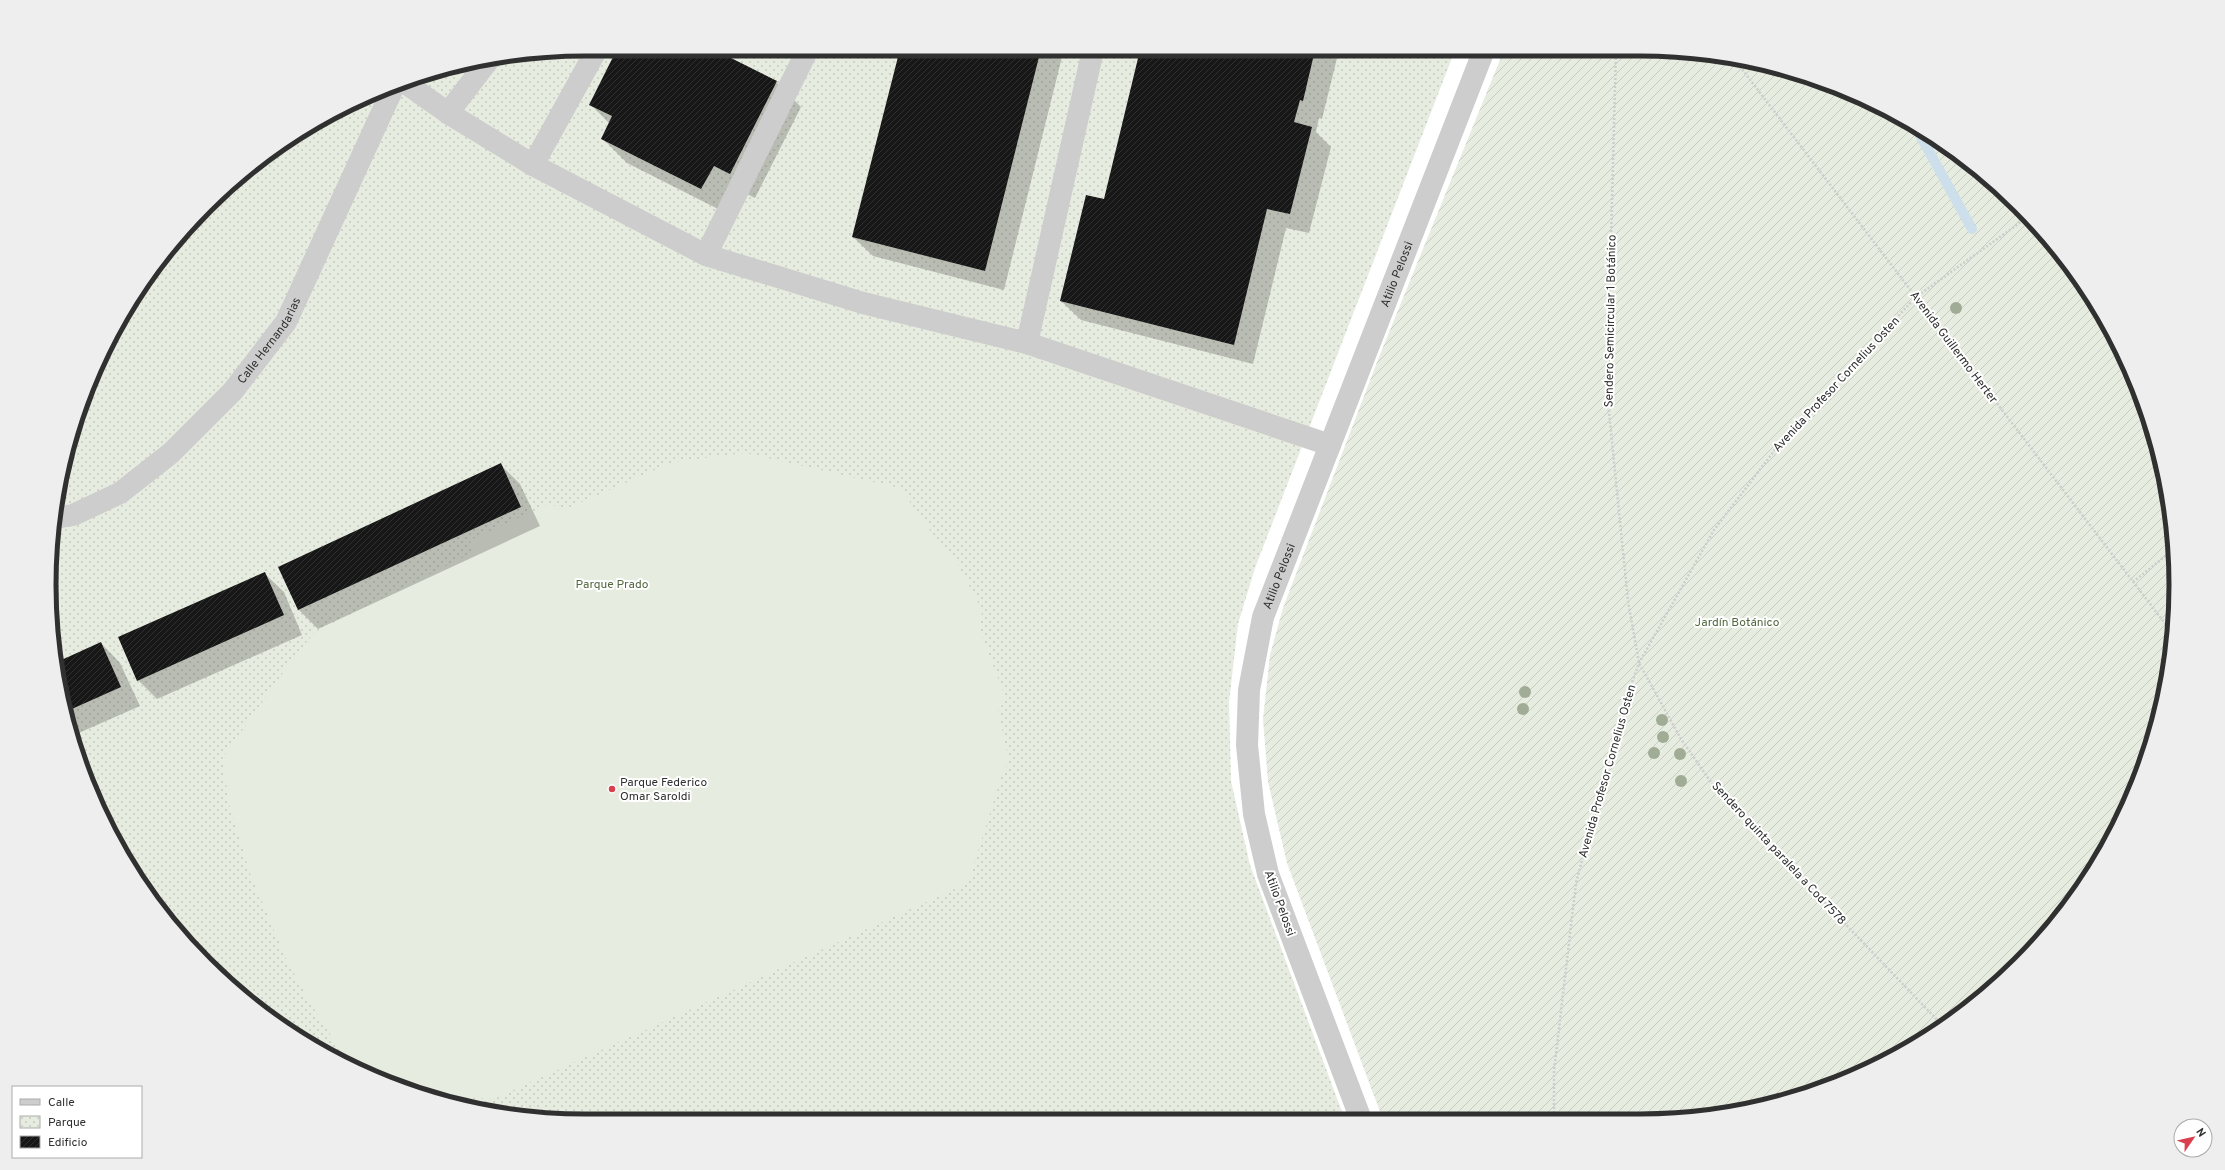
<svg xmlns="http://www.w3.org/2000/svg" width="2225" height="1170" font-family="Overpass,sans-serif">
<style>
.park{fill:url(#park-dots)}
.garden{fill:url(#garden-furrows)}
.pitch{fill:#e6ecdf}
.shadow{fill:#0003}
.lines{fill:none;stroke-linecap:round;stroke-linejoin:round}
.stream{stroke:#ccdfea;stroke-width:10}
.building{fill:url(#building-hatch)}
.path{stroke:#cdcdcd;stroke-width:2.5;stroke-dasharray:2 2;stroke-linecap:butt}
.minor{stroke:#cdcdcd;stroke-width:22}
.tree{fill:#a0ac96}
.poi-dot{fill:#d93f4c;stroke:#fff;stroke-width:1.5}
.labels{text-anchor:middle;stroke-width:4;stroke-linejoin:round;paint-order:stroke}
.street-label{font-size:12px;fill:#303030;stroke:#fff}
.park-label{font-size:12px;fill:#536840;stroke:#fff}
.poi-label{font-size:12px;fill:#303030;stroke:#fff;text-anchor:start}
.rim{fill:none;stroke:#303030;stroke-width:5}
</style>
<defs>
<pattern id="park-dots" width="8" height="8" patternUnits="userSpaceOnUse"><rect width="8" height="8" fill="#e6ecdf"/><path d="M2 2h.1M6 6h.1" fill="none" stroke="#c6cbc0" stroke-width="1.8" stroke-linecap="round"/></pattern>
<pattern id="garden-furrows" width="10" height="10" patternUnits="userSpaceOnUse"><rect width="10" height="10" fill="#e6ecdf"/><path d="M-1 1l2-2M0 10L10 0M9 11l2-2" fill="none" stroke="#c6cbc0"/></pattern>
<pattern id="building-hatch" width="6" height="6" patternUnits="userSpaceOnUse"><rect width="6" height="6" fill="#171717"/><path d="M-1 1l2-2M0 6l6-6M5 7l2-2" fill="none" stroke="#303030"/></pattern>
</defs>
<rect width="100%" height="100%" fill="#fff"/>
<path class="park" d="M585 49 1455 50 1255 568 1238 624 1229 702 1231 781 1250 865 1344 1117 550 1120 446 1103 348 1066 259 1010 182 939 139 883 90 790 67 723 50 620V550L67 446 90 380 139 287 164 255 182 231 259 160 317 121 412 78 481 59Z"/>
<path class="garden" d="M1504 50H1675L1779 67 1877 104 1966 160 2043 232 2104 317 2148 413 2171 515 2175 620 2158 724 2121 822 2043 939 1938 1031 1845 1080 1710 1116 1382 1117 1287 863 1268 782 1263 719 1270 655 1283 608 1379 357Z"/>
<path class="pitch" d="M745 453 900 488 932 533 955 559 982 610 980 631 1006 699 998 711 1009 762 1003 772 968 883 494 1099 425 1095 353 1067 349 1064 309 1001 286 959 250 873 230 807 222 759 295 656 315 632 472 553 470 540 551 503 561 511 673 462Z"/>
<path class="shadow" d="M901 49H1064L1004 290 873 256 853 237Z
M1142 50H1339L1322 119 1319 118 1316 132 1331 147 1309 233 1286 228 1253 364 1081 320 1061 301 1104 201Z
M776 82 801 107 755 198 739 190 726 213 627 163 602 138 610 124 590 104Z
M501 465 520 484 540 526 318 629 299 610 279 568Z
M264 573 284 592 302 635 157 699 138 680Z
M101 643 120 663 140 706 72 736 67 724 57 663Z"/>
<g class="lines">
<path class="stream" d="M1916 128 1972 229"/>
</g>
<path class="building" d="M617 49H713L777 81 730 174 714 166 701 189 601 139 612 116 589 105Z
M900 49H1041L985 271 852 237Z
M1140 50H1315L1303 101 1300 100 1294 122 1312 127 1290 214 1267 209 1234 345 1060 301 1086 195 1104 199Z
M501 463 521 507 298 610 278 567Z
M265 572 284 615 137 681 118 637Z
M101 642 121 687 65 712 57 662Z"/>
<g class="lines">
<path class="path" d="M1616 50 1607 392 1628 601 1639 663 1681 739 1715 788 1943 1026
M1735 60 2173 634
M2133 582 2173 550
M1554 1117V1071L1576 883 1622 710 1639 663 1714 530 1784 438 1916 297 2028 217"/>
<g class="minor">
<path d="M404 82 448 113 533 165 706 255 863 303 1027 343 1330 445"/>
<path d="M448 113 490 58"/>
<path d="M533 165 597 49"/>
<path d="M706 255 808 49"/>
<path d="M1027 343 1093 50"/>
<path id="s1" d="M55 518 73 515 120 493 171 453 233 391 286 322 394 86"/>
<path id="s2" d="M1360 1117 1268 874 1254 814 1247 745 1249 690 1263 617 1484 50"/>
</g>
</g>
<g class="tree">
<circle cx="1956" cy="308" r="6"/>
<circle cx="1525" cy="692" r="6"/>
<circle cx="1523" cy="709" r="6"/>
<circle cx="1662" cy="720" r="6"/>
<circle cx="1663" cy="737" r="6"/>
<circle cx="1654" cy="753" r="6"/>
<circle cx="1680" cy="754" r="6"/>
<circle cx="1681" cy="781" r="6"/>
</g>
<circle class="poi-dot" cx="612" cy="789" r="4"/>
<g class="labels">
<g class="street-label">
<text dy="4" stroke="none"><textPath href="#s2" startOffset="888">Atilio Pelossi</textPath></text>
<text transform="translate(1610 321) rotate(-89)" y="4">Sendero Semicircular 1 Botánico</text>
<text dy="4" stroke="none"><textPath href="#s1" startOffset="285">Calle Hernandarias</textPath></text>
<text transform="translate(1954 347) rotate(53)" y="4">Avenida Guillermo Herter</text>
<text transform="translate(1836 384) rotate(-47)" y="4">Avenida Profesor Cornelius Osten</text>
<text dy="4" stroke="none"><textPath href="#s2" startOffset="564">Atilio Pelossi</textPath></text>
<text transform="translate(1607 771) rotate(-74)" y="4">Avenida Profesor Cornelius Osten</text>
<text transform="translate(1779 853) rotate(47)" y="4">Sendero quinta paralela a Cod 7578</text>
<text transform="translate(1280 903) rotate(70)" y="4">Atilio Pelossi</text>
</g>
<g class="park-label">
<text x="612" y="588">Parque Prado</text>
<text x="1737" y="626">Jardín Botánico</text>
</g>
<g class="poi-label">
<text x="620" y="786">Parque Federico<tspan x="620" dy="14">Omar Saroldi</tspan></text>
</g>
</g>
<path d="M0 0H2225V1170H0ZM585 56H1640A529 529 0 0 1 2169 585V585A529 529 0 0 1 1640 1114H585A529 529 0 0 1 56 585V585A529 529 0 0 1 585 56Z" fill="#eee" fill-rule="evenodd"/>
<path class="rim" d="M585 56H1640A529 529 0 0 1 2169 585V585A529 529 0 0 1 1640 1114H585A529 529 0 0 1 56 585V585A529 529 0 0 1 585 56Z"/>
<rect x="12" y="1086" width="130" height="72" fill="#ffffff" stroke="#acacac"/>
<rect x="20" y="1099" width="20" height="6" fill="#cdcdcd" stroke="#acacac"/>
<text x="48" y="1106" font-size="12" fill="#303030">Calle</text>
<rect x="20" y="1116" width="20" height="12" fill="url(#park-dots)" stroke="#acacac"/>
<text x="48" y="1126" font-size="12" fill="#303030">Parque</text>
<rect x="20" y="1136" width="20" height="12" fill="url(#building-hatch)" stroke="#acacac"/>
<text x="48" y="1146" font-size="12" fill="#303030">Edificio</text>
<g transform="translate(2193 1138) rotate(56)"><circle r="19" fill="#ffffff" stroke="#acacac"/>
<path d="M0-3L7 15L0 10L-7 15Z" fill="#d93f4c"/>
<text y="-6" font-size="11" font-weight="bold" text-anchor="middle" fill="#303030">N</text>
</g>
</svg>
